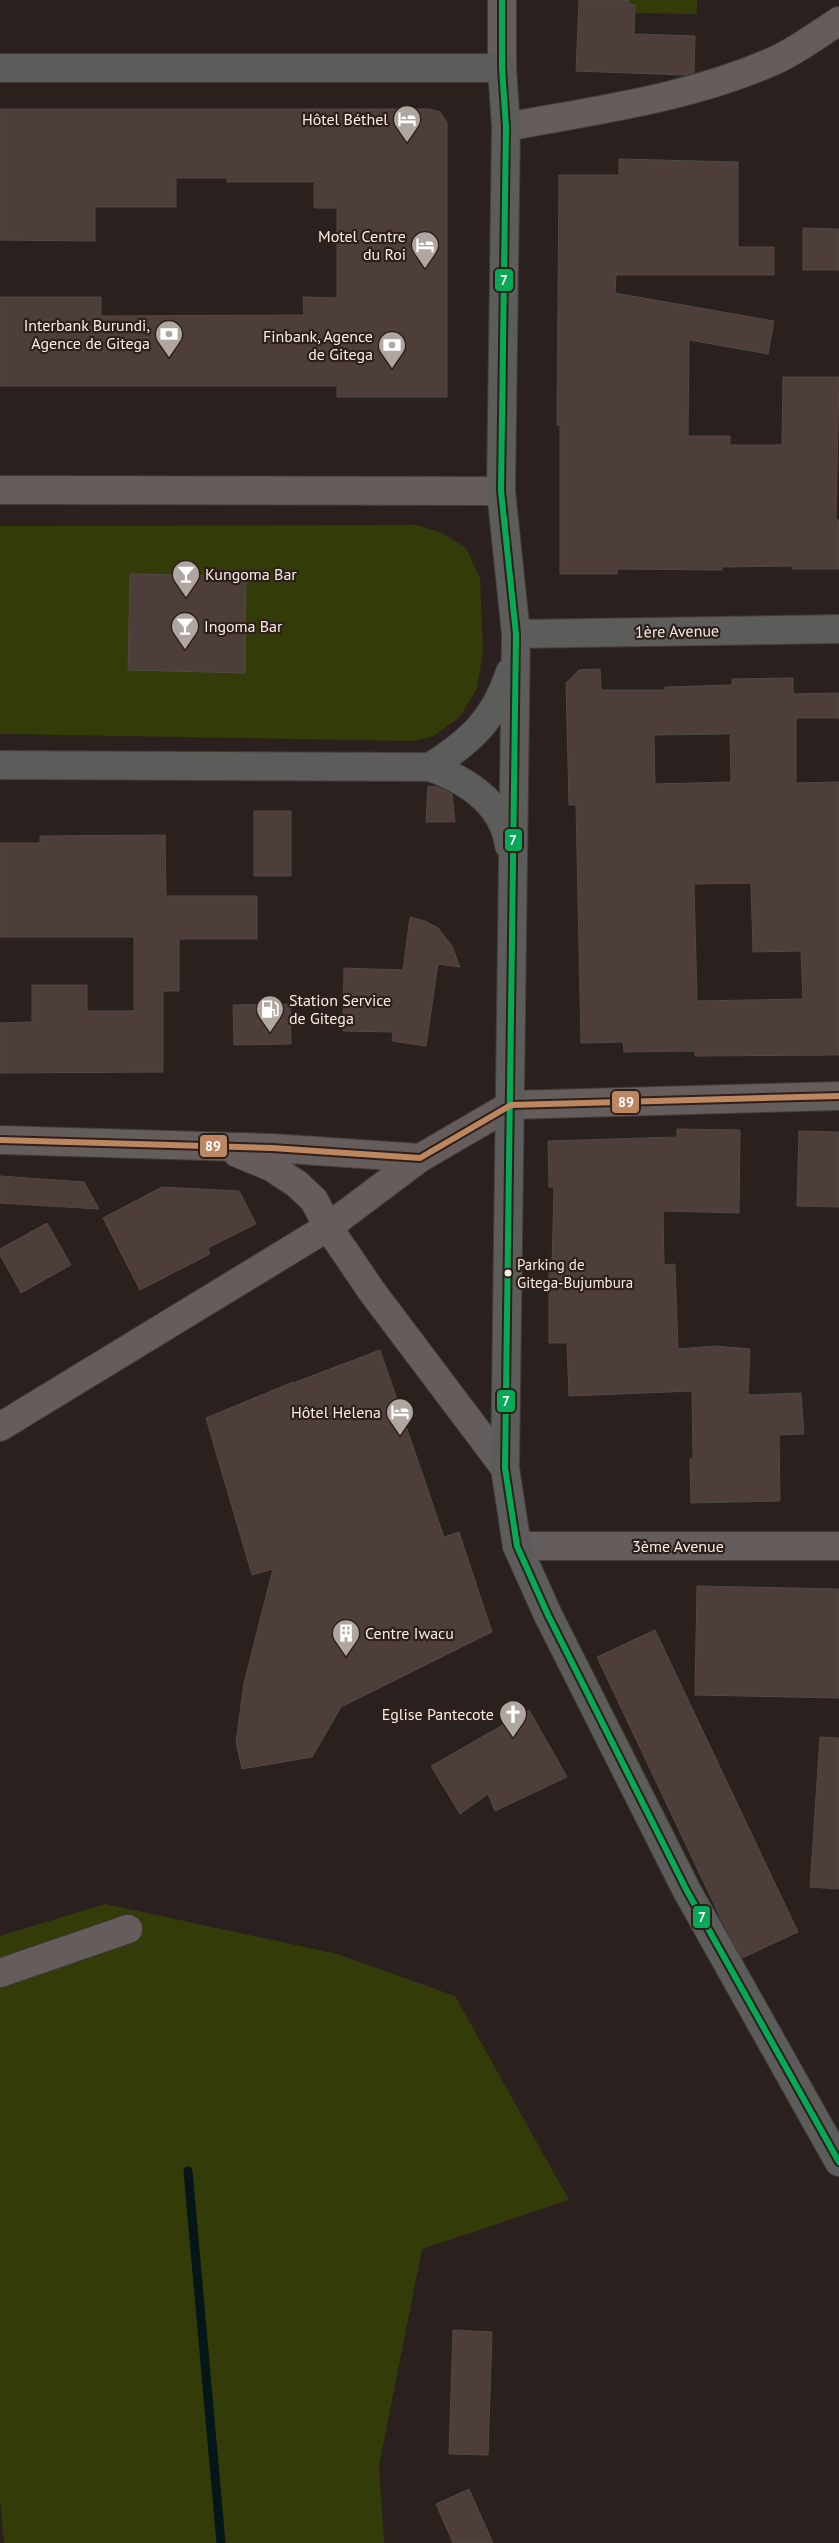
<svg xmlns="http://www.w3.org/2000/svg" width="839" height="2543" font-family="'PT Sans',sans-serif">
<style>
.green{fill:#333b08}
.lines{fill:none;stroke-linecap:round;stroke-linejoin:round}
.stream{stroke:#041617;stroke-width:9}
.building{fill:#4d3e39;stroke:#504946;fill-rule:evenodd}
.minor-casing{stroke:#433c3a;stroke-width:30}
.major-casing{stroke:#433c3a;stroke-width:30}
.minor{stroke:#645d5b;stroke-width:28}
.major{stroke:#5c5c5b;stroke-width:28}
.bus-1-casing{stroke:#2e1f1a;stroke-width:10}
.bus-2-casing{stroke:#2e1f1a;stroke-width:10}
.bus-1{stroke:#06aa56;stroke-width:6}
.bus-2{stroke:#bb8660;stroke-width:6}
.bus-dot{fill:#f7ede9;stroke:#2e1f1a;stroke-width:2}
.labels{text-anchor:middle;stroke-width:4.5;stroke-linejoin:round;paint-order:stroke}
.bus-label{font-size:15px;fill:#f7ede9;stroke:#2e1f1a;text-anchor:start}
.poi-label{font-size:16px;fill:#f7ede9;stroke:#2e1f1a;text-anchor:end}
.street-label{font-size:16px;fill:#f7ede9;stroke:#2e1f1a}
.line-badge{stroke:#2e1f1a;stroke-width:2}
.badge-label{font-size:14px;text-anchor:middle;font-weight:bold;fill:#fff}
</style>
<rect width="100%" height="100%" fill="#2a211e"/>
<path class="green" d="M628 0H697V14L635 13V5L628 4Z
M417 525 442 533 466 548 480 578 483 652 477 688 460 717 434 736 412 741 0 734V526Z
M105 1904 337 1954 455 1996 569 2200 422 2249 379 2466 384 2543H4L0 2498V1936Z"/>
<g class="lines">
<path class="stream" d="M188 2171 221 2543"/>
</g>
<path class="building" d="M579 0H628V4L635 5 634 34 695 36 694 73 684 75 576 71Z
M0 109H429L440 112 447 122V397H337V386H0V297H101V316L304 315 303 297 337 298V208H314V182H227V178H176V207H95V241L0 240Z
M619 159 738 162V247H774V275H616L615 293 774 321 768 354 689 340 688 436H730V445H782L783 377H839L836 520H839V569H792V566L722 567V570L617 569V574H560V425H557L559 175H619Z
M803 228 839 229V270H803Z
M130 574 246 576 245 673 128 670Z
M600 669 601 690H665V687L732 685V679L793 678V694L839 693V718H796V783L839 782V1055L695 1056V1051L624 1052 623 1042 581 1043 576 805H569L566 683 579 670ZM730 734 731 782 655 784 654 735ZM751 883 753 952 801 951 803 999 697 1001 694 884Z
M428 786 438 787 452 794 455 822H426Z
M254 811H291V876H254Z
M165 835 166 896H257V939H179V991H163V1072L0 1073V1023L32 1022V985H87V1011H134V937H0V843H40V836Z
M410 917 425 921 438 928 452 946 460 967 438 964 426 1046 392 1041 393 1032 343 1031 344 968 403 970Z
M290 1004 291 1044 234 1045 233 1005Z
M677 1129 740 1130 739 1213 663 1211 664 1265 675 1264 678 1349 714 1346 750 1349 748 1395 801 1393 804 1434 779 1435 780 1501 691 1503 690 1459H693L692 1391 569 1396 567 1343H549V1267H552L554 1187H549L548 1141 677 1137Z
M799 1131 839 1132V1207L797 1206Z
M0 1176 84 1182 99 1209 0 1203Z
M162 1187 239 1191 256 1224 208 1248 210 1254 140 1290 103 1218Z
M47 1223 71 1265 21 1293 0 1255V1249Z
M380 1350 444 1537 459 1532 492 1632 341 1707 312 1757 242 1769 236 1742 244 1683 273 1569 252 1575 206 1418 293 1382V1383Z
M697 1586 839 1589V1698L695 1695Z
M655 1630 798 1932 742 1958 722 1921 597 1657Z
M529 1710 567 1777 495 1811 488 1794 460 1814 431 1766Z
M820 1737 839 1738V1889L810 1887Z
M453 2330 492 2332 488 2455 449 2454Z
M469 2489 493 2543H453L436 2504Z"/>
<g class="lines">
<g class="minor-casing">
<path id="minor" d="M502 0V68
M506 127C597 110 692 98 778 59 799 49 819 34 839 21
M0 490 501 491
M0 1140 272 1148 420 1158 511 1105 839 1096
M237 1153 271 1167 297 1184 314 1200 328 1227 373 1293 505 1468
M0 1427 328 1227 420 1158
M517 1546H839
M0 1973 128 1929"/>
</g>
<g class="major-casing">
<path id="major" d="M0 68H502L506 127 501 491 516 634 505 1468 517 1546 548 1615 687 1891 839 2162
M516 634 839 629
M0 765 430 767C471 741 495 719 510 672
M430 767C466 780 503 803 509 845"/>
</g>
<use href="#minor" class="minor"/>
<use href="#major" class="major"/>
<g class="bus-1-casing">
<path id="bus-1" d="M502 0V68L506 127 501 491 516 634 505 1468 517 1546 548 1615 687 1891 839 2162"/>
</g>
<g class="bus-2-casing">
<path id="bus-2" d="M0 1140 272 1148 420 1158 511 1105 839 1096"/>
</g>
<use href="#bus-1" class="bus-1"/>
<use href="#bus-2" class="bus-2"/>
</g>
<defs>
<g id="hotel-pin" transform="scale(1.4375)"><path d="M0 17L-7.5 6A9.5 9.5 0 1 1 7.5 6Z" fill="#afa6a2" stroke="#2e1f1a"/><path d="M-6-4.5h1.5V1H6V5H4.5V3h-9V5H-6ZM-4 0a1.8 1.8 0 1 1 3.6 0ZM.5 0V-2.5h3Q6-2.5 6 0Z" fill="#fff"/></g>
<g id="bank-pin" transform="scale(1.4375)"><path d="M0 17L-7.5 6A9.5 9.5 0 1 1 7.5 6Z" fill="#afa6a2" stroke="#2e1f1a"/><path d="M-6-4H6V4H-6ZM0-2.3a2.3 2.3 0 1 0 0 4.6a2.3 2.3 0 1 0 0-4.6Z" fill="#fff"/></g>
<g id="bar-pin" transform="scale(1.4375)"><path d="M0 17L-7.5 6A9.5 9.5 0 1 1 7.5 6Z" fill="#afa6a2" stroke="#2e1f1a"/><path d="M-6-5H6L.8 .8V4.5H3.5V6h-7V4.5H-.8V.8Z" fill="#fff"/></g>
<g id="fuel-pin" transform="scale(1.4375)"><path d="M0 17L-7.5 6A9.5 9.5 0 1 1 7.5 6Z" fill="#afa6a2" stroke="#2e1f1a"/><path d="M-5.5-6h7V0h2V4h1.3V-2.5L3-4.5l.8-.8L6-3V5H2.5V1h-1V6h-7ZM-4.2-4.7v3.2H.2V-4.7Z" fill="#fff"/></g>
<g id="building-pin" transform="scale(1.4375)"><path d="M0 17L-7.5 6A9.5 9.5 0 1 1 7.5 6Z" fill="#afa6a2" stroke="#2e1f1a"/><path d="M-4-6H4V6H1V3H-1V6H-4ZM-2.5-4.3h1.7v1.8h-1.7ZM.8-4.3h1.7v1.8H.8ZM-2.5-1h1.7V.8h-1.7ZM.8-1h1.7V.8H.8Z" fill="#fff"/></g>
<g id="church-pin" transform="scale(1.4375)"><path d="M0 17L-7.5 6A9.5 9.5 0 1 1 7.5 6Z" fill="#afa6a2" stroke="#2e1f1a"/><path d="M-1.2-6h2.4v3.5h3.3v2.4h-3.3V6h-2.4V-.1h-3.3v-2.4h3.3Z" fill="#fff"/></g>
</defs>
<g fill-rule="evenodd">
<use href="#hotel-pin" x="407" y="119"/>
<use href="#hotel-pin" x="425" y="245"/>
<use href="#bank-pin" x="169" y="334"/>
<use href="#bank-pin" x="392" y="345"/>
<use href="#bar-pin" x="186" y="574"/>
<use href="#bar-pin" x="185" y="626"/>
<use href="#fuel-pin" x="270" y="1009"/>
<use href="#hotel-pin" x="400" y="1412"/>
<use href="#building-pin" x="346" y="1633"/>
<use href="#church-pin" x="513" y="1714"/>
</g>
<circle class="bus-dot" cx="508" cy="1273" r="4.5"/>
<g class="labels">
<g class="bus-label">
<text x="517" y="1270">Parking de<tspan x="517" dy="18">Gitega-Bujumbura</tspan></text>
</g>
<g class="poi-label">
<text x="388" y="125">Hôtel Béthel</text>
<text x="406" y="242">Motel Centre<tspan x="406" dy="18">du Roi</tspan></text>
<text x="150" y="331">Interbank Burundi,<tspan x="150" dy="18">Agence de Gitega</tspan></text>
<text x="373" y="342">Finbank, Agence<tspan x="373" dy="18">de Gitega</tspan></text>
<text x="205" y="580" text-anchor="start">Kungoma Bar</text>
<text x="204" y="632" text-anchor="start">Ingoma Bar</text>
<text x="289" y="1006" text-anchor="start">Station Service<tspan x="289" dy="18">de Gitega</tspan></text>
<text x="381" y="1418">Hôtel Helena</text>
<text x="365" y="1639" text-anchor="start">Centre Iwacu</text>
<text x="494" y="1720">Eglise Pantecote</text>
</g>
<g class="street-label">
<text transform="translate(677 631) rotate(-1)" y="6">1ère Avenue</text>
<text x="678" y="1552">3ème Avenue</text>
</g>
</g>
<g class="line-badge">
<rect x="494" y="268" width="20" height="24" rx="5" fill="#06aa56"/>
<rect x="504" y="828" width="19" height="24" rx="5" fill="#06aa56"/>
<rect x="611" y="1090" width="29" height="24" rx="5" fill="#bb8660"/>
<rect x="199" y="1134" width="29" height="24" rx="5" fill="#bb8660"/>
<rect x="496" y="1389" width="20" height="24" rx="5" fill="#06aa56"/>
<rect x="692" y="1905" width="19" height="24" rx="5" fill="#06aa56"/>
</g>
<g class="badge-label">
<text x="504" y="285">7</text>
<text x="513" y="845">7</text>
<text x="626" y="1107">89</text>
<text x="213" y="1151">89</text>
<text x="506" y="1406">7</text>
<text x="702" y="1922">7</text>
</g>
</svg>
